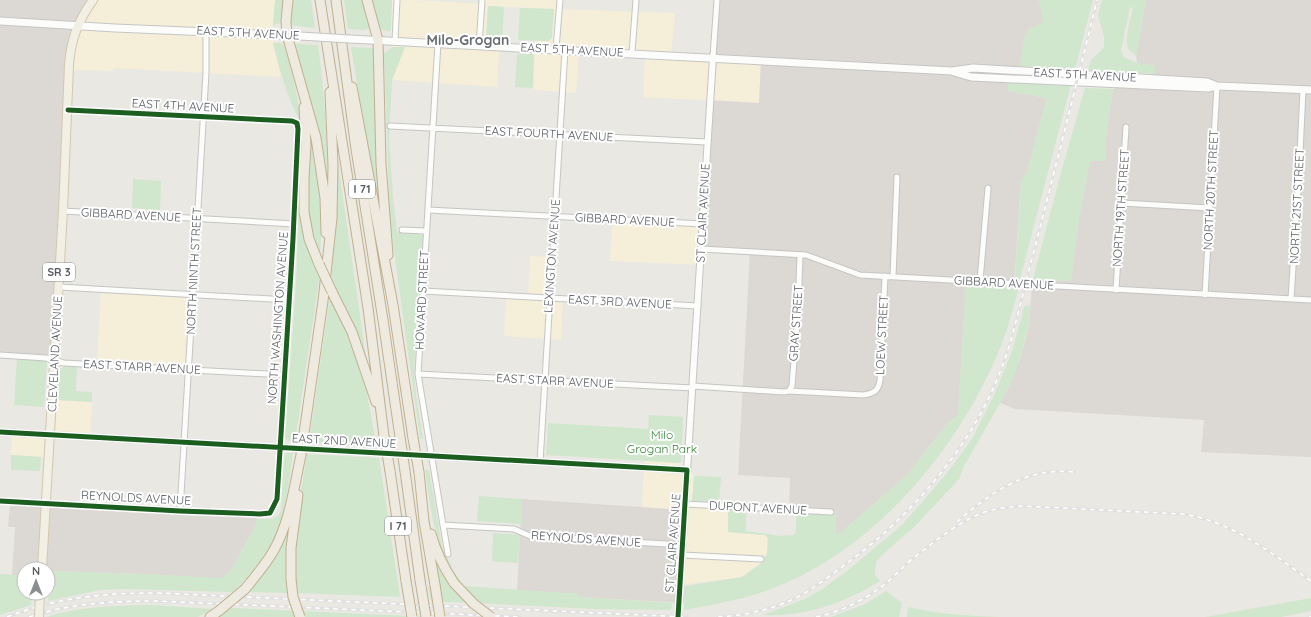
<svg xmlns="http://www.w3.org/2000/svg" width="1311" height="617" font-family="Quicksand,sans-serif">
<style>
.commercial{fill:#f5eed9}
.industrial{fill:#dcd9d5}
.green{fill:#d0e6cd}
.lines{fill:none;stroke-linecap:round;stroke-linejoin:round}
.minor-casing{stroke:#c5c5c3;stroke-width:7}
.tertiary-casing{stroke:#c5c5c3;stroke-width:8}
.secondary-casing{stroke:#c5c6c4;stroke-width:9}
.primary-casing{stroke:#d1c8af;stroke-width:10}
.motorway-casing{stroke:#c0b090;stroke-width:11}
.minor{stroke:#fcfcfb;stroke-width:5}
.tertiary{stroke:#fcfcfb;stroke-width:6}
.secondary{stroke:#fcfcfb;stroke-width:7}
.primary{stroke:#f2efe5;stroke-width:8}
.motorway{stroke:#eeeadf;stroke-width:9}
.rail-casing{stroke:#e1e1e0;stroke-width:3}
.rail{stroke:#fff;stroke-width:1.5;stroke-dasharray:4.5;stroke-linecap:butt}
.tertiary-bridge-casing{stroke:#c5c5c3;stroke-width:8;stroke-linecap:butt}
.secondary-bridge-casing{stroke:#c5c6c4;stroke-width:9;stroke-linecap:butt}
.primary-bridge-casing{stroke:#d1c8af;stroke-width:10;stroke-linecap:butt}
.motorway-bridge-casing{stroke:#c0b090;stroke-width:11;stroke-linecap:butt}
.tertiary-bridge{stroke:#fcfcfb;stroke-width:6}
.secondary-bridge{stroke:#fcfcfb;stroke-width:7}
.primary-bridge{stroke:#f2efe5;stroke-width:8}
.motorway-bridge{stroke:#eeeadf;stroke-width:9}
.cycleway-casing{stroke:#fff;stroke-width:8}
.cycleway{stroke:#1b5e20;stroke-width:5}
.labels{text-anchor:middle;stroke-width:4;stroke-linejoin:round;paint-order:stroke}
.shield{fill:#fff;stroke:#8a8d90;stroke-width:1}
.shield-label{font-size:11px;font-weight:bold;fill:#585c61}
.street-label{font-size:12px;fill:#585c61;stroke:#fff}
.park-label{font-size:12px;fill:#348435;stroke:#fff}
.quarter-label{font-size:14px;font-weight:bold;fill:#696e73;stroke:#fff}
</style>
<rect width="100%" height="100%" fill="#e9e8e2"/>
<path class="commercial" d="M93 0H275L273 43 281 77 113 68V71L72 70 74 31Z
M392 0H414L482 4V0H559V9L675 13 671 55 761 61 759 103 643 97 645 54 579 50 576 93 536 90 533 88 535 41H549L554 9 488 6 486 38 500 39 497 87 392 80 405 47H393L391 31Z
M612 219 703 225 700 265 610 261Z
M530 256 554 257 552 298H563L561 340 504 336 506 296 528 297Z
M101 293 186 298 189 300 185 364 183 366 98 361 97 359Z
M58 400 92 402 90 436 50 433 51 407Z
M12 434 48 436 47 457 11 455Z
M644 461 681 463 694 476 692 501 719 502 728 510V532L765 535 768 538 767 554 760 564 742 577 681 585 642 507Z"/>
<path class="industrial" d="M0 0H93L74 31 54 359 0 355Z
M716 0H1039L1043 14V21L1040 25 1029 29 1026 34 1017 83 1008 91 1047 98 1027 172 1021 180 1014 287 966 284 958 415 947 424 906 476 839 534H836L789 509 790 478 738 475 750 251 701 248 710 100 759 103 761 61 712 57Z
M1146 0H1311V457L1201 452 1204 420 1015 409 1000 403 1011 382 1019 362 1026 337 1030 318V307L1033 279 1071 281 1078 224 1090 160 1105 161 1107 125 1113 89 1155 74V66L1137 63 1136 56Z
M522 499 685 510 682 585 685 586 684 603 577 597V594L517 590Z
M10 503 257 515V519L256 525 232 569 222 579 144 574 50 571 49 581 48 569H24V576L12 575 15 527H8Z"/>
<path class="green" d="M275 0H283L281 22 280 24 278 23 273 26Z
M292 0H311L315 28 290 25Z
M344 0H364L371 27 365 30 348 29Z
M371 0H392L391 31C375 34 374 12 371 0Z
M1039 0H1093L1020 279H1015L1021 180 1027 172 1047 98 1008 91V82L1061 86 1065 68 1020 66C1021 58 1023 33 1030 29 1035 25 1039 26 1043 21Z
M1102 0H1146L1136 56C1134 54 1131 52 1129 50 1123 41 1131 18 1133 8L1130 7 1121 50 1124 57 1137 63 1155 66V74L1088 70 1091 60 1104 48V36L1098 15Z
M488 6 504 7 502 39 486 38Z
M520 8 554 9 552 38 549 41 518 40Z
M273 43H280L284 46C292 71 298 96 301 123 287 97 280 71 273 43Z
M294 44 318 45C324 90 327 134 328 179L326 180Z
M351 47 372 48 374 51 382 231Z
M393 47H405L392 80 389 140 393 197 397 232 423 235 416 349C411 378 419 409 423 439H420L390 221 384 53Z
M517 54H534L533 88 515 87Z
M1085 88 1113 89 1107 125 1105 161H1090L1078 224 1071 281 1033 279 1059 180Z
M309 129 310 130 319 179 321 235 320 258C302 216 308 173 309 129Z
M337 170H339L366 358 365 359 331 282 336 226Z
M133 179 161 181 160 210 132 208Z
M299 205C303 229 308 252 320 274L295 441H289L285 438 296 284Z
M966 284 1019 287C1012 313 1005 340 993 364 952 455 876 545 783 584 752 598 717 604 684 610L685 586 742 577 760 564 767 554 768 538 765 535 728 532V510L746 511V531L780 536 794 535 796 533V513L798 509 836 510V534H839L906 476 947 424 958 415Z
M330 296C338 313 346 330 353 347 365 378 371 412 376 446L309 442Z
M1028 305 1030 307V318L1019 362 1011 382 1000 403 964 466 959 479 914 527 884 553 876 562 875 575 880 581C844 603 805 617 763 615L805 599 821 590 851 568 903 524 948 472 972 439 995 393 1013 348 1024 307Z
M17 359 47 360 44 407 14 405Z
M64 365 77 366 76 391 92 392V402L58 400 60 368H63Z
M649 415 683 417 681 463 546 455 548 423 648 429Z
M287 453H293C289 484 285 518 270 546 260 563 247 578 233 592L122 589 100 590 48 601 49 571 144 574 222 578 232 569 256 525 257 519C268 519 277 521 281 510L284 457Z
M307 454 379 458 400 597 296 593C290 547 300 499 307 454Z
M11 455 41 457 40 471 11 470Z
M425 470H429L442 546 454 572 464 586 577 594 578 597 672 603 671 610 596 609 431 601 428 587 439 586 436 563 437 562 462 585C435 552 431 511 425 470Z
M694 476 721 477 719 502 692 501Z
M479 496 522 499 521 524 477 521Z
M286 533 288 534 286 567 288 593 249 592C266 573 276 556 286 533Z
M493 533 520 535 518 563 492 561Z
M0 574 24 576V593H32L31 605 0 615Z
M886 591 902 603 899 617H831L865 604Z
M1311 598V611L1281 617H1206Z
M151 605 212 609 198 617H47C78 606 118 606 151 605Z
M908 607C938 614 968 616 999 617H907Z
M231 608 432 617H218Z"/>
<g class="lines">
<g class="minor-casing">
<path id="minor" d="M395 41 397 0
M438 43 418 374 443 525 448 554
M479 46 482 0
M556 49 560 0
M632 53 636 0
M713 57 717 0
M390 126 707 142
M1121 203 1210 208
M428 210 703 224
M63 211 294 224
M402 230 426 231
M701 249 806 255 860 275 1311 300
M893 277 897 177
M980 281 988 188
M59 287 289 300
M1116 290 1126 127
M423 291 698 306
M1205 295 1217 86
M1291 299 1299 174 1303 90
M0 355 46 358 64 363 285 375
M418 374 693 388
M693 386 784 392 789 391 864 395C874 393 878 391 880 381L885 276
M789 391 792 386 798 312 800 255
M540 462 565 50
M0 501 180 511 260 514 270 513 277 499 293 239 298 129 297 123 292 121 68 110
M685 504 831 512
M180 511 206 73V31
M443 525 514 529 530 536 683 545
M682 555 761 559"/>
</g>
<g class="tertiary-casing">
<path id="tertiary" d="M0 432 687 470
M680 583 713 57"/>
</g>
<g class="secondary-casing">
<path id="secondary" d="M0 21 115 28 300 36
M350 39 952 71 973 68 1207 82 1217 86
M954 72 971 77 1208 88 1217 86 1311 90"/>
</g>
<g class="primary-casing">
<path id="primary" d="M42 569 63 211 69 65C71 39 78 21 93 0"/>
</g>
<g class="motorway-casing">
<path id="motorway" d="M288 0 286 21 287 35 316 138 325 198 326 233
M320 0 368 308 384 436
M336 0 356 149 383 320 400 437
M367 0 378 40 381 164 388 255
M352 87 393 305 413 438
M304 107 306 145 304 179V212L309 239 319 264
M332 292 352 332 376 402
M303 440 323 301 332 218 333 165 330 92
M390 471 406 581
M405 471 420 580
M419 472 424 521 435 585
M431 534C436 552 444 568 454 583
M291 579V548L298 495
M245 589C255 577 266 564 274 550 290 521 294 487 301 455
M210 617 220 610"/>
</g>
<use href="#minor" class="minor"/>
<use href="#tertiary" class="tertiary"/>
<use href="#secondary" class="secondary"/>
<use href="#primary" class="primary"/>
<use href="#motorway" class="motorway"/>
<g class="rail-casing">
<path id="rail" d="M957 522C991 492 1027 467 1074 472
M908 562C929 546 960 520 985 512 997 508 1009 507 1022 506L1182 514C1232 521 1271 553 1311 581
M7 617C59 597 103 593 158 593L687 617
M29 617C71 603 114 601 157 601L520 617
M718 617C752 615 785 607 814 587 826 579 839 569 851 560 912 515 970 447 998 377 1009 351 1015 325 1022 298 1029 269 1037 240 1044 212 1062 141 1080 70 1097 0
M816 617C841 612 866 599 885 584 895 576 903 566 913 559
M1309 617H1311"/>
</g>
<use href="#rail" class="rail"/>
<g class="tertiary-bridge-casing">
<path id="tertiary-bridge" d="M678 617 680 583"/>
</g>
<g class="secondary-bridge-casing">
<path id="secondary-bridge" d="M300 36 350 39"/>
</g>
<g class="primary-bridge-casing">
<path id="primary-bridge" d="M39 617 40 593"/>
</g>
<g class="motorway-bridge-casing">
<path id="motorway-bridge" d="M319 264 332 292
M384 436 390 471
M400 437 405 471
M413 438 419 472
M301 455 303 440
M291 579 293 597 300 617
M420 580 426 617
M406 581 412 617
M454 583 474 604 491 617
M435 585 440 617
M220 610 245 589"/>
</g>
<use href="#tertiary-bridge" class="tertiary-bridge"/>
<use href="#secondary-bridge" class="secondary-bridge"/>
<use href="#primary-bridge" class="primary-bridge"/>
<use href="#motorway-bridge" class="motorway-bridge"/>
<g class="cycleway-casing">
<path id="cycleway" d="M0 432 687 470 678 617
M0 501 180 511 260 514 270 513 277 499 293 239 298 129 297 123 292 121 68 110"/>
</g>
<use href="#cycleway" class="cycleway"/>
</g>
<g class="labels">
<g class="shield">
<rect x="349" y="180" width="26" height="18" rx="3"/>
<rect x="43" y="263" width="32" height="18" rx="3"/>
<rect x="385" y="517" width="26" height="18" rx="3"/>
</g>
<g class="shield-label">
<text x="362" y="193">I 71</text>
<text x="59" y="276">SR 3</text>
<text x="398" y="530">I 71</text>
</g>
<g class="street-label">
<text transform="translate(248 33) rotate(3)" y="4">EAST 5TH AVENUE</text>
<text transform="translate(572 50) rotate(3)" y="4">EAST 5TH AVENUE</text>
<text transform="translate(1085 75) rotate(3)" y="4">EAST 5TH AVENUE</text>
<text transform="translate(183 106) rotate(3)" y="4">EAST 4TH AVENUE</text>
<text transform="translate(549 134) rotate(3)" y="4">EAST FOURTH AVENUE</text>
<text transform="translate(1211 190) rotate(-87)" y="4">NORTH 20TH STREET</text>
<text transform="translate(1297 206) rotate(-87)" y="4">NORTH 21ST STREET</text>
<text transform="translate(1121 208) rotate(-86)" y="4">NORTH 19TH STREET</text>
<text transform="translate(703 213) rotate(-87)" y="4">ST CLAIR AVENUE</text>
<text transform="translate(131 215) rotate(3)" y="4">GIBBARD AVENUE</text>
<text transform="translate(625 220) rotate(3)" y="4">GIBBARD AVENUE</text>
<text transform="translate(552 256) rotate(-86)" y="4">LEXINGTON AVENUE</text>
<text transform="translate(194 271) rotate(-87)" y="4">NORTH NINTH STREET</text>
<text transform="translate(1004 283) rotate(3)" y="4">GIBBARD AVENUE</text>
<text transform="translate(422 300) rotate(-87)" y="4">HOWARD STREET</text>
<text transform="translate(620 302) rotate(3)" y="4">EAST 3RD AVENUE</text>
<text transform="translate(278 318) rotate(-86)" y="4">NORTH WASHINGTON AVENUE</text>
<text transform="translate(796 323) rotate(-86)" y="4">GRAY STREET</text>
<text transform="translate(882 335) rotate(-87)" y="4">LOEW STREET</text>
<text transform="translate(55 354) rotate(-87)" y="4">CLEVELAND AVENUE</text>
<text transform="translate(142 367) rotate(3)" y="4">EAST STARR AVENUE</text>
<text transform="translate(555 381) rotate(3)" y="4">EAST STARR AVENUE</text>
<text transform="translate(344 441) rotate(3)" y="4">EAST 2ND AVENUE</text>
<text transform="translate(136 498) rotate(3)" y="4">REYNOLDS AVENUE</text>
<text transform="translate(758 508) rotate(3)" y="4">DUPONT AVENUE</text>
<text transform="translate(586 539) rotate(4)" y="4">REYNOLDS AVENUE</text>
<text transform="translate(673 543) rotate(-86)" y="4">ST CLAIR AVENUE</text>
</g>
<g class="park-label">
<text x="662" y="439">Milo<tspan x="662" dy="14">Grogan Park</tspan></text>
</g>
<g class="quarter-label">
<text x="468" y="45">Milo-Grogan</text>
</g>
</g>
<g transform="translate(36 581)"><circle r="19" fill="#ffffff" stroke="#bcbec0"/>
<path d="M0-3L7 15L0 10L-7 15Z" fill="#8b8d8e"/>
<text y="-6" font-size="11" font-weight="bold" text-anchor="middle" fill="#585c61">N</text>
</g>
</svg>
